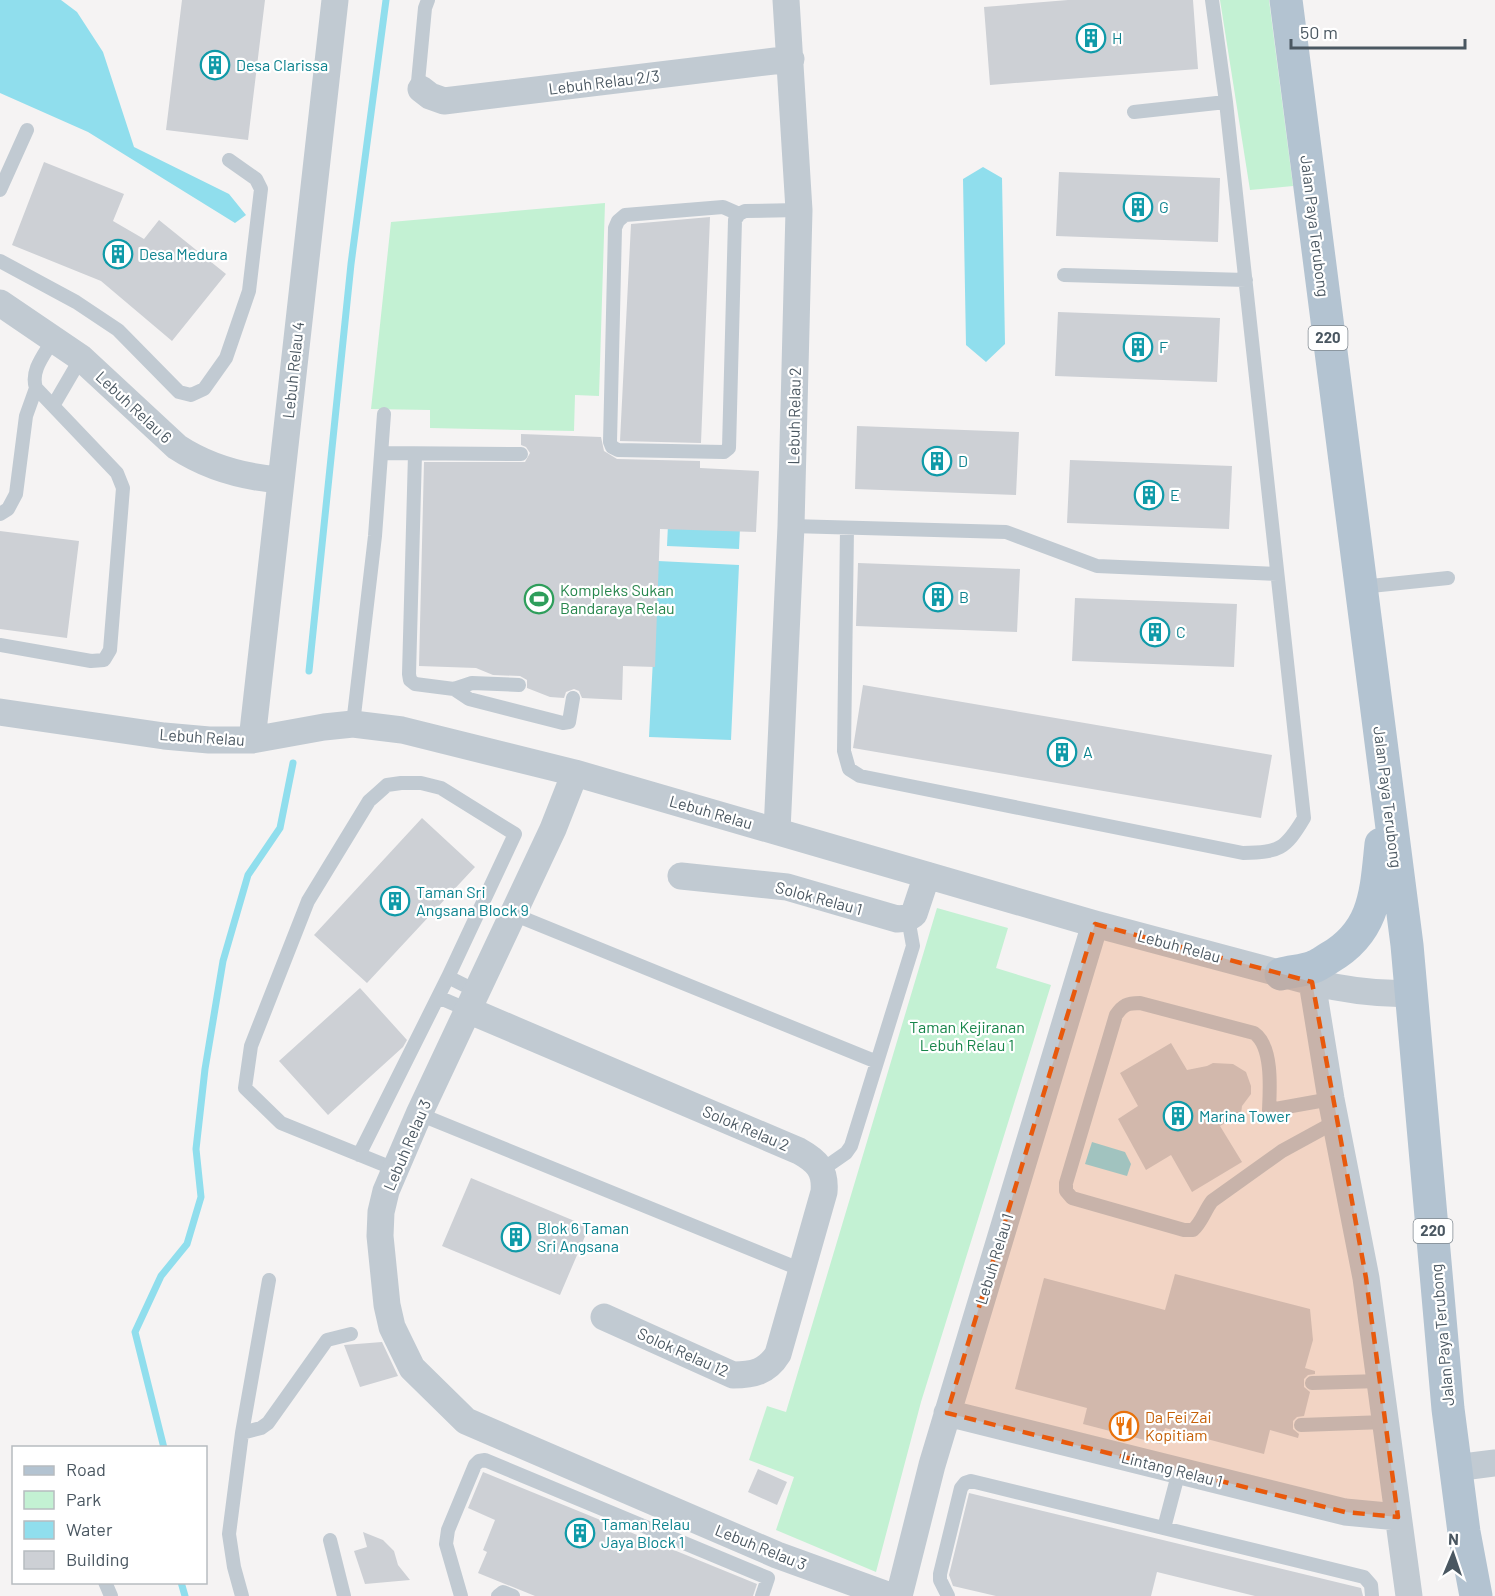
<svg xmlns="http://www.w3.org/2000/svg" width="1495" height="1596" font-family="Barlow,sans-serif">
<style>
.green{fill:#c3f1d3}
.water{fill:#90deed}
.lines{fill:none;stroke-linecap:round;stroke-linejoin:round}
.stream{stroke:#90deed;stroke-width:7}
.building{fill:#cdd0d5}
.service{stroke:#c1cad2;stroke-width:14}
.minor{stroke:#c1cad2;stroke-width:27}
.primary{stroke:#b3c3d1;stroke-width:33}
.marked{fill:#e8590c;fill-opacity:0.2;stroke:#e8590c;stroke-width:4.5;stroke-dasharray:12 8;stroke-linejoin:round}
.labels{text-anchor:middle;stroke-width:4.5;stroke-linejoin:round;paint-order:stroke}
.shield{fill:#fff;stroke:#808990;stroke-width:1.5}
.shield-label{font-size:15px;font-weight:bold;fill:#4a5761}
.culture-label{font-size:16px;fill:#0d838f;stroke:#fff;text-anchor:start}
.street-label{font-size:16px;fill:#4a5761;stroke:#fff}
.leisure-label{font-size:16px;fill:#27864d;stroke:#fff;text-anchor:start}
.park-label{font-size:16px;fill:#17854a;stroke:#fff}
.food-label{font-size:16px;fill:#c56008;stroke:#fff;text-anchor:start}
</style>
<rect width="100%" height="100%" fill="#f5f3f3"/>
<path class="green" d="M1220 0H1269L1293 186 1250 190Z
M605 203 599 396 575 395 574 431 430 428V410L371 409 391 222Z
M937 908 1008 928 996 968 1051 985 921 1402 876 1572 776 1530 794 1477 749 1460 767 1406 786 1412Z"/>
<path class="water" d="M0 0H61L77 12 103 52 134 147 229 194 246 215 235 223 88 132 0 93Z
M983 167 1002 178 1005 344 986 362 966 345 963 179Z
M670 481 742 485 739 549 667 546Z
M658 561 739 565 731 740 649 737Z
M1092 1142 1125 1152 1131 1164 1127 1176 1085 1164Z"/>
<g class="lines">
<path class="stream" d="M309 671 351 264 386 0
M164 1448 135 1332 161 1276 187 1244 201 1197 196 1149 205 1069 223 961 248 875 280 828 293 763
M181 1582 185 1596"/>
</g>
<path class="building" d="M182 0H265L248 140 166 130Z
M1068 0H1193L1198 69 990 85 984 7Z
M44 162 124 194 113 221 144 239 159 220 226 274 172 341 101 281 12 245Z
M1059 172 1220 178 1218 242 1056 236Z
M710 217 701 443 620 441 631 224Z
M1058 312 1220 318 1217 382 1055 376Z
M857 426 1019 432 1016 495 855 489Z
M521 434 601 437 604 451 617 459 700 461V468L759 471 756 532 660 529 655 667 623 666 622 700 582 698 579 691 574 689 566 692 564 698 550 697 527 688V680L520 676 493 675 476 668 419 666 424 462H525L530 453 526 447 521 445Z
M1070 460 1232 466 1229 529 1067 523Z
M0 531 79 541 67 638 0 629Z
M858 563 1020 569 1017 632 856 626Z
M1075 598 1237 604 1234 667 1072 661Z
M863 685 1272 755 1261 818 853 748Z
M422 818 475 867 367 983 314 935Z
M360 988 407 1040 403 1047 328 1115 279 1061Z
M1171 1043 1187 1070 1207 1066 1213 1063 1233 1064 1246 1072 1251 1086V1094L1242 1106 1241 1114 1220 1126 1242 1162 1192 1192 1171 1155 1146 1170 1118 1119 1138 1106 1120 1073Z
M471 1178 589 1227 560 1295 442 1246Z
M1175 1274 1310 1309 1313 1340 1305 1368 1315 1371V1374L1308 1375 1304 1379V1387L1310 1392 1304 1416 1297 1417 1293 1421V1429L1299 1434 1298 1438 1270 1430 1264 1454 1165 1428 1160 1444 1083 1424 1087 1408 1015 1389 1044 1278 1165 1310Z
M382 1342 398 1376 360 1387 344 1345Z
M758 1469 787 1482 777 1505 748 1492Z
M483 1472 757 1584 753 1596H535L478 1573 487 1552 483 1550 495 1520 468 1508Z
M969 1493 1361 1588 1363 1596H1255L1157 1572 1151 1596H996L953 1586 949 1575Z
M363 1532 383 1540 394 1551 398 1565 410 1580 365 1584 354 1551 367 1547Z"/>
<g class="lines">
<path class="service" d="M421 89 418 82 425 8 428 0
M1134 112 1226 102
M0 190 27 130
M739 214 723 207 625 215 618 221 615 228 610 442 612 447 618 450 724 452 729 448 735 220 739 214 745 211 799 210
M0 261 76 302 118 330 179 392 191 395 204 389 226 358 249 291 261 189 256 179 229 160
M1064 275 1246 280
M53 406 81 358
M381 453 521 454
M415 454 409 674 410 680 415 684 454 689 469 699 563 723 569 722 573 698
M0 514 8 509 16 494 26 416 36 388
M791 526 1006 532 1097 566 1277 574
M847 528 844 751 849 769 860 776 1243 853C1279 852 1285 850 1304 818L1226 102 1212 0
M1361 587 1448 578
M0 645 91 661 104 660 110 650 123 488 117 473 36 388C30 370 45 354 54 338
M454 689 472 683 519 685
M353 724 375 536 384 414
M513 914 877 1062
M448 977 476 991
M438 997 468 1010
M1331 1099 1269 1110C1270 1089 1273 1046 1254 1033L1140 1003C1127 1003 1123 1005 1116 1015L1066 1183V1191L1072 1198 1184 1230H1193C1202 1222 1205 1210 1212 1201L1282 1151 1335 1122
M419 1114 802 1270
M359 1155 448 977 515 834 441 788 421 783H401L387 785 377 794 369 801 308 901 251 1046 245 1088 281 1123 397 1170
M823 1169 846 1153 851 1146 913 946 908 918
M1312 1383 1380 1381
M1301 1425 1385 1422
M242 1433 261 1428 268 1423 327 1340 351 1334
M1164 1528 1179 1471
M330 1540 344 1596
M105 1582 111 1596
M242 1596 234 1567 229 1534 242 1433 269 1280
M461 1596 446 1544 448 1530 475 1465 479 1461 485 1460 768 1578 762 1596
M498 1596 503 1592 513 1596
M948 1596 940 1580V1574L961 1488 965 1483 971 1481 1364 1577 1371 1585 1372 1596"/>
<path class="minor" d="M421 89 430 96 444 101 791 59
M0 303 81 358 177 447C209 468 243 477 280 480
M0 712 164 736 209 740H252L324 727 353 724 402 730 575 773 1095 924 1312 982C1345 990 1378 995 1413 993
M252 740 335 0
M575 773 553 829 419 1114 386 1191 381 1212 380 1236 387 1305 392 1327 412 1368 466 1421 777 1555 890 1596
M777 831 791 526 799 210 786 0
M681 876 787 887 897 919 908 918 914 914 927 875
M1312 982 1331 1099 1366 1278 1409 1596
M468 1010 799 1151C817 1161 826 1170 824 1192L778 1354C767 1372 753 1375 733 1375L604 1317
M947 1413 1345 1512 1398 1517
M1455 1468 1495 1463
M899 1596 932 1465 1095 924"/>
<path class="primary" d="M1286 0 1407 945 1448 1409 1464 1532 1476 1596
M1281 974C1291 971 1303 971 1313 967 1319 965 1324 961 1329 958 1376 931 1376 891 1381 844"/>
</g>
<path class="marked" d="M1095 924 1312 982 1366 1278 1398 1517 1345 1512 947 1413Z"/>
<defs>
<g id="building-ring" transform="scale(1.5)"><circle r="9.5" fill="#fff" stroke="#0f9aa8" stroke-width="1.5"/><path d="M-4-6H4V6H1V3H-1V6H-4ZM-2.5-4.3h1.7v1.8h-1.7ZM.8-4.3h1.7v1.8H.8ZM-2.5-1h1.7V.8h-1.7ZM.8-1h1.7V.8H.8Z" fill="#0f9aa8"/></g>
<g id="stadium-ring" transform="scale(1.5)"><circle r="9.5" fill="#fff" stroke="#2e9e5b" stroke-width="1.5"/><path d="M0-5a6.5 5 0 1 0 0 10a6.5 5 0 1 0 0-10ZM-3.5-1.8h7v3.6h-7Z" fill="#2e9e5b"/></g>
<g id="restaurant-ring" transform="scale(1.5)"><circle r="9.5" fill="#fff" stroke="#e8710a" stroke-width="1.5"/><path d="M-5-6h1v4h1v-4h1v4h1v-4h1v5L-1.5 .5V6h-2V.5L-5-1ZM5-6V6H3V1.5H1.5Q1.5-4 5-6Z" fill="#e8710a"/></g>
</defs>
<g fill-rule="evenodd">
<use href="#building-ring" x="1091" y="38"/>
<use href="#building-ring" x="215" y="65"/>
<use href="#building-ring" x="1138" y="207"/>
<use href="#building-ring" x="118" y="254"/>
<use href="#building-ring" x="1138" y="347"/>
<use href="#building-ring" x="937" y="461"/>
<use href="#building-ring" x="1149" y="495"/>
<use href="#building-ring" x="938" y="597"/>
<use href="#stadium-ring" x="539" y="599"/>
<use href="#building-ring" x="1155" y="632"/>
<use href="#building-ring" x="1062" y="752"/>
<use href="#building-ring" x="395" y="901"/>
<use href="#building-ring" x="1178" y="1116"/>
<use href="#building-ring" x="516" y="1237"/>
<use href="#restaurant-ring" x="1124" y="1426"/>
<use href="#building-ring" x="580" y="1533"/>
</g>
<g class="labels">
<g class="shield">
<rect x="1308.5" y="326" width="39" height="24" rx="4.5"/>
<rect x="1413.5" y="1219" width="39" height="24" rx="4.5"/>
</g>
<g class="shield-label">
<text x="1328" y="343">220</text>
<text x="1433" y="1236">220</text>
</g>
<g class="culture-label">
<text x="1112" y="44">H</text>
<text x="236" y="71">Desa Clarissa</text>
<text x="1159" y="213">G</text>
<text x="139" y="260">Desa Medura</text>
<text x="1159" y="353">F</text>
<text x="958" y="467">D</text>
<text x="1170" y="501">E</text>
<text x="959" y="603">B</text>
<text x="1176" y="638">C</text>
<text x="1083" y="758">A</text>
<text x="416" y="898">Taman Sri<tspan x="416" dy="18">Angsana Block 9</tspan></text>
<text x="1199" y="1122">Marina Tower</text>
<text x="537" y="1234">Blok 6 Taman<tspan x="537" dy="18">Sri Angsana</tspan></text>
<text x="601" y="1530">Taman Relau<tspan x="601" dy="18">Jaya Block 1</tspan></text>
</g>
<g class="street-label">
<text transform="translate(604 82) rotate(-7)" y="6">Lebuh Relau 2/3</text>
<text transform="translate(1315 226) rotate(83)" y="6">Jalan Paya Terubong</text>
<text transform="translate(293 370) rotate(-84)" y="6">Lebuh Relau 4</text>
<text transform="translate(134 407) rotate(43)" y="6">Lebuh Relau 6</text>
<text transform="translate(794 416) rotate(-89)" y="6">Lebuh Relau 2</text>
<text transform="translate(202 737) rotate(4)" y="6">Lebuh Relau</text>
<text transform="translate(1388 797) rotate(83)" y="6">Jalan Paya Terubong</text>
<text transform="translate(711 812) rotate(16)" y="6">Lebuh Relau</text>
<text transform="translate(819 898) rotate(15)" y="6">Solok Relau 1</text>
<text transform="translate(1179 946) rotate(15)" y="6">Lebuh Relau</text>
<text transform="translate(746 1128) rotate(23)" y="6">Solok Relau 2</text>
<text transform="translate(407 1145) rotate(-67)" y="6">Lebuh Relau 3</text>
<text transform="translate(994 1259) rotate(-73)" y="6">Lebuh Relau 1</text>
<text transform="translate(1442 1335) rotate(-95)" y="6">Jalan Paya Terubong</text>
<text transform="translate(683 1352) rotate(24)" y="6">Solok Relau 12</text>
<text transform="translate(1172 1469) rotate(14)" y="6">Lintang Relau 1</text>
<text transform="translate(761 1547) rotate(22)" y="6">Lebuh Relau 3</text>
</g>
<g class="leisure-label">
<text x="560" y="596">Kompleks Sukan<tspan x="560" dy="18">Bandaraya Relau</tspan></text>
</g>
<g class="park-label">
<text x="967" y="1033">Taman Kejiranan<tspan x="967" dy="18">Lebuh Relau 1</tspan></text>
</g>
<g class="food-label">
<text x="1145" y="1423">Da Fei Zai<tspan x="1145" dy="18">Kopitiam</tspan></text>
</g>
</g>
<rect x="12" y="1446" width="195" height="138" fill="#ffffff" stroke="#b7bcc0" stroke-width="1.5"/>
<rect x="24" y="1466" width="30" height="9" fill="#b3c3d1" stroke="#b7bcc0" stroke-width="1.5"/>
<text x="66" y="1476" font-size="18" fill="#4a5761">Road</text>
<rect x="24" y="1491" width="30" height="18" fill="#c3f1d3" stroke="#b7bcc0" stroke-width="1.5"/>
<text x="66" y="1506" font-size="18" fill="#4a5761">Park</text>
<rect x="24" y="1521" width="30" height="18" fill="#90deed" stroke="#b7bcc0" stroke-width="1.5"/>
<text x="66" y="1536" font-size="18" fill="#4a5761">Water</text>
<rect x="24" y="1551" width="30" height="18" fill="#cdd0d5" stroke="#b7bcc0" stroke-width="1.5"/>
<text x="66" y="1566" font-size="18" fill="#4a5761">Building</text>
<g transform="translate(1453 1554) rotate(2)" stroke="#ffffff" stroke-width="4.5" paint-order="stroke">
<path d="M0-4.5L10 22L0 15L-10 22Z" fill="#4a5761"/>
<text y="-9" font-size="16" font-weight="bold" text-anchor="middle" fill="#4a5761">N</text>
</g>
<path d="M1291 39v9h174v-9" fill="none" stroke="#4a5761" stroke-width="3"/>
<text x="1300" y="39" font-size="18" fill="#4a5761" stroke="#ffffff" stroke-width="4.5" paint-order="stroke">50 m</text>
</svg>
